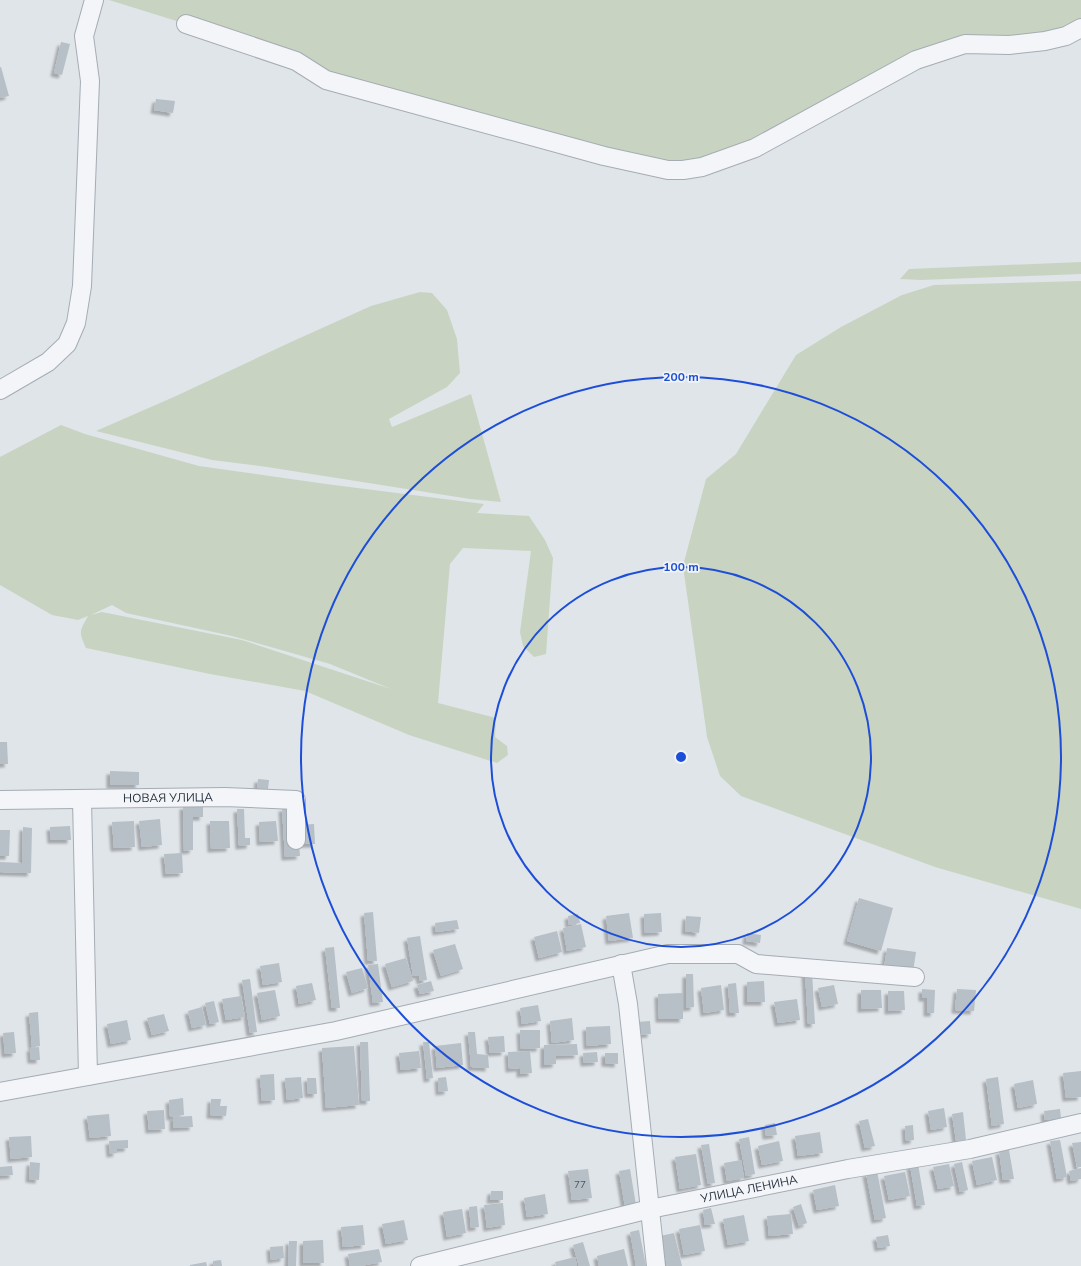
<svg xmlns="http://www.w3.org/2000/svg" width="1081" height="1266" font-family="'Nunito Sans',sans-serif">
<style>
.green{fill:#c8d4c1;fill-rule:evenodd}
.building{fill:#b7bfc7;filter:url(#shadow)}
.lines{fill:none;stroke-linecap:round;stroke-linejoin:round}
.minor-casing{stroke:#a5acb4;stroke-width:20}
.minor{stroke:#f3f5f8;stroke-width:18}
.ring{fill:none;stroke:#1d4ed8;stroke-width:2}
.labels{text-anchor:middle;stroke-width:3.5;stroke-linejoin:round;paint-order:stroke}
.number-label{font-size:10px;fill:#4c5763}
.street-label{font-size:12px;fill:#283442;stroke:#f0f4f7}
.centre{fill:#1d4ed8;stroke:#f0f4f7;stroke-width:2}
.ring-label{font-size:12px;text-anchor:middle;font-weight:bold;fill:#1d4ed8;stroke:#f0f4f7;stroke-width:3.5;stroke-linejoin:round;paint-order:stroke}
</style>
<defs>
<filter id="shadow"><feDropShadow dx="-3.5" dy="3.5" stdDeviation="1" flood-color="#0004"/></filter>
</defs>
<rect width="100%" height="100%" fill="#e0e5ea"/>
<path class="green" d="M109 0H1081V19L1064 28 1037 33 995 39 860 86 779 124 745 146 710 158 671 165 332 74 302 60Z
M1081 262V274L921 280 900 279 909 269Z
M1081 281V909L935 867 741 796 720 776 707 737 683 566 706 479 736 454 796 355 841 327 902 295 934 285Z
M420 292 432 293 447 310 457 339 460 373 447 387 389 419 392 427 471 394 501 502 470 499 267 467 212 460 96 431 176 396 291 342 371 306Z
M61 425 85 434 199 466 326 484 484 504 477 513 529 516 545 540 553 558 546 654 534 657 523 646 520 632 531 551 463 548 450 564 438 703 496 718 495 737 507 746 508 755 497 763 409 735 305 691 210 674 86 648C78 631 80 631 88 616L78 620 52 615 0 585V457ZM112 605 126 613 232 636 330 664 391 689 242 640 102 612 91 615Z"/>
<path class="building" d="M61 42 70 44 62 75 54 73Z
M0 67H1L9 96 0 98Z
M156 99 175 101 173 113 154 110Z
M0 742H7L8 764H0Z
M110 771 139 772V785H110Z
M258 779 269 780 268 789 257 788Z
M183 806H203V817H193V850L184 851Z
M282 808H288L299 843 300 856 285 857Z
M237 809H244L245 838H250V845L239 846Z
M160 819 162 845 142 847 139 821Z
M134 821 135 847 114 848 112 822Z
M210 821H229L230 848 211 849Z
M276 821 278 841 260 842 259 822Z
M314 824 315 844H301L300 825Z
M70 826 71 840H51L50 827Z
M23 827 32 828 31 873 0 872V862L22 863Z
M0 830H10L9 856H0Z
M182 853 183 873 166 874 164 854Z
M859 898 893 908 881 951 847 941Z
M373 912 377 961H368L364 913Z
M629 913 633 938 609 941 606 916Z
M661 913 662 932 645 933 644 914Z
M578 914 580 923 569 925 568 916Z
M686 916 701 917 699 933 685 931Z
M457 920 459 929 436 932 435 923Z
M581 924 586 947 567 951 563 928Z
M557 931 562 952 539 958 534 937Z
M747 933 761 935 760 943 746 941Z
M420 936 427 980 420 981 419 975 413 976 407 938Z
M455 944 463 969 441 976 433 950Z
M334 947 340 1008H332L325 948Z
M887 948 916 952 913 972 884 968Z
M406 958 413 981 392 987 385 964Z
M279 963 282 982 263 985 260 966Z
M378 964 383 1002 373 1003 368 965Z
M362 968 368 988 352 993 346 972Z
M805 972H812L815 1024H808Z
M686 974H693L694 1007 686 1008Z
M250 979 257 1032 250 1033 242 980Z
M431 981 434 991 420 994 417 985Z
M764 981 765 1002H747V982Z
M312 983 316 1000 299 1004 296 986Z
M736 983 739 1013H730L728 984Z
M721 985 724 1010 704 1013 701 988Z
M834 985 838 1004 822 1007 818 988Z
M922 989 935 990 934 1013H927V998H922Z
M957 989 976 990 974 1011 955 1010Z
M275 990 280 1016 262 1020 257 993Z
M861 990H881L882 1008 861 1009Z
M888 991H904L905 1010 888 1011Z
M683 993V1019H659L658 994Z
M241 996 245 1017 226 1020 222 999Z
M797 999 800 1020 778 1023 774 1002Z
M214 1001 219 1022 210 1024 205 1003Z
M538 1005 541 1021 522 1024 520 1008Z
M202 1007 206 1025 192 1028 188 1011Z
M38 1012 40 1046 32 1047 29 1013Z
M164 1014 169 1031 152 1035 147 1018Z
M572 1018 574 1040 552 1043 550 1021Z
M127 1020 131 1040 111 1044 107 1024Z
M650 1021 651 1034 638 1035 636 1022Z
M610 1026 611 1044 587 1046 586 1027Z
M520 1030H540V1048L521 1049Z
M14 1032 16 1053 5 1054 3 1033Z
M468 1032H475L477 1054 488 1055 489 1068 471 1067Z
M504 1036 505 1052 490 1053 488 1037Z
M360 1042H368L370 1101H362Z
M423 1042H429L433 1078 427 1079Z
M461 1043 463 1065 437 1068 435 1046Z
M577 1044 578 1055 556 1056V1064L544 1065V1045Z
M354 1046 359 1105 326 1108 322 1048Z
M39 1047 40 1060H31L30 1048Z
M419 1051 421 1068 401 1070 399 1053Z
M530 1051 532 1073 520 1074V1068L509 1069 508 1052Z
M597 1052 598 1062 584 1063 583 1053Z
M605 1053H618V1064L605 1063Z
M1081 1071V1097L1066 1098 1063 1073Z
M274 1074 275 1100 262 1101 260 1075Z
M301 1077 303 1098 287 1100 285 1078Z
M446 1077 448 1091 439 1092 438 1078Z
M998 1077 1004 1124 992 1126 986 1079Z
M307 1078H316L317 1094H308Z
M1033 1080 1037 1104 1018 1108 1014 1084Z
M183 1098 184 1115 170 1117 169 1100Z
M211 1099H221L220 1106H227L226 1116 210 1115Z
M944 1108 947 1127 931 1130 928 1111Z
M1060 1109 1061 1118 1045 1120 1044 1111Z
M164 1110 165 1129 149 1130 147 1111Z
M963 1112 966 1140 956 1141 952 1114Z
M109 1114 111 1136 90 1138 87 1116Z
M192 1116 193 1127 173 1128V1117Z
M868 1119 875 1146 865 1148 859 1121Z
M775 1123 777 1135 766 1136 765 1125Z
M913 1125 914 1140 906 1141 905 1126Z
M820 1132 823 1153 798 1156 795 1136Z
M31 1136 32 1157 11 1159 9 1137Z
M749 1137 755 1174 746 1176 739 1139Z
M128 1140V1148L116 1149 117 1153 110 1154 109 1141Z
M1060 1140 1067 1177 1057 1179 1050 1141Z
M779 1141 783 1161 762 1165 758 1146Z
M1081 1142V1167H1077L1072 1143Z
M709 1144 715 1183 708 1184 701 1145Z
M1009 1150 1014 1179 1003 1180 999 1151Z
M696 1154 701 1185 680 1189 675 1157Z
M992 1157 997 1180 977 1185 972 1161Z
M741 1160 744 1178 727 1181 724 1163Z
M30 1162 40 1163 39 1180 29 1179Z
M962 1162 968 1190 960 1192 954 1164Z
M918 1164 925 1205 917 1206 910 1165Z
M949 1164 954 1186 938 1189 933 1167Z
M12 1166 13 1175 0 1176V1167Z
M1081 1168V1179L1071 1181 1069 1171Z
M588 1169 592 1198 572 1200 568 1171Z
M630 1169 636 1205 625 1207 619 1171Z
M877 1171 886 1218 875 1220 866 1173Z
M905 1172 910 1196 889 1200 884 1176Z
M835 1185 839 1206 817 1210 813 1190Z
M491 1191H503V1200H490Z
M545 1194 548 1214 527 1217 524 1198Z
M503 1203 505 1225 487 1228 484 1205Z
M801 1204 807 1223 799 1226 793 1207Z
M477 1206 479 1227 471 1228 469 1207Z
M711 1208 715 1224 705 1225 703 1210Z
M462 1209 466 1233 447 1237 443 1212Z
M791 1214 793 1234 769 1236 767 1216Z
M744 1215 749 1241 728 1245 723 1219Z
M404 1220 408 1240 386 1244 382 1224Z
M363 1225 365 1245 343 1247 341 1227Z
M700 1225 705 1251 684 1255 679 1229Z
M639 1230 646 1266H636L630 1232Z
M674 1233 682 1266H667L660 1236Z
M888 1235 890 1246 878 1248 876 1237Z
M323 1240 324 1263H303V1241Z
M289 1241H297L296 1266H288Z
M583 1242 590 1266H579L573 1245Z
M283 1246 284 1258 271 1260 270 1247Z
M379 1249 382 1262 360 1266H350L348 1254Z
M624 1249 628 1266H599L597 1256Z
M575 1257 577 1266H556L555 1262Z
M221 1260 222 1266H213V1261Z
M206 1262 207 1266H190V1265Z"/>
<g class="lines">
<g class="minor-casing">
<g id="minor">
<path d="M186 24 296 61 326 80 604 156 668 170H683L702 167 755 148 916 60 965 44 1009 45 1045 41 1066 36 1081 28"/>
<path d="M0 390 48 362 67 344 76 323 82 286 90 81 84 36 94 0"/>
<path d="M82 799 88 1076"/>
<path id="s1" d="M0 800 225 797 296 800V840"/>
<path d="M621 964 628 1004 656 1266"/>
<path d="M0 1092 336 1031 668 954H738L756 964 915 977"/>
<path id="s2" d="M420 1266 650 1209 848 1169 970 1149 1081 1123"/>
</g>
</g>
<use href="#minor" class="minor"/>
</g>
<g class="ring">
<circle cx="681" cy="757" r="190"/>
<circle cx="681" cy="757" r="380"/>
</g>
<g class="labels">
<g class="number-label">
<text x="580" y="1188">77</text>
</g>
<g class="street-label">
<text dy="4" stroke="none"><textPath href="#s1" startOffset="168">НОВАЯ УЛИЦА</textPath></text>
<text dy="4" stroke="none"><textPath href="#s2" startOffset="338">УЛИЦА ЛЕНИНА</textPath></text>
</g>
</g>
<circle cx="681" cy="757" r="6" class="centre"/>
<g class="ring-label">
<text x="681" y="381">200 m</text>
<text x="681" y="571">100 m</text>
</g>
</svg>
